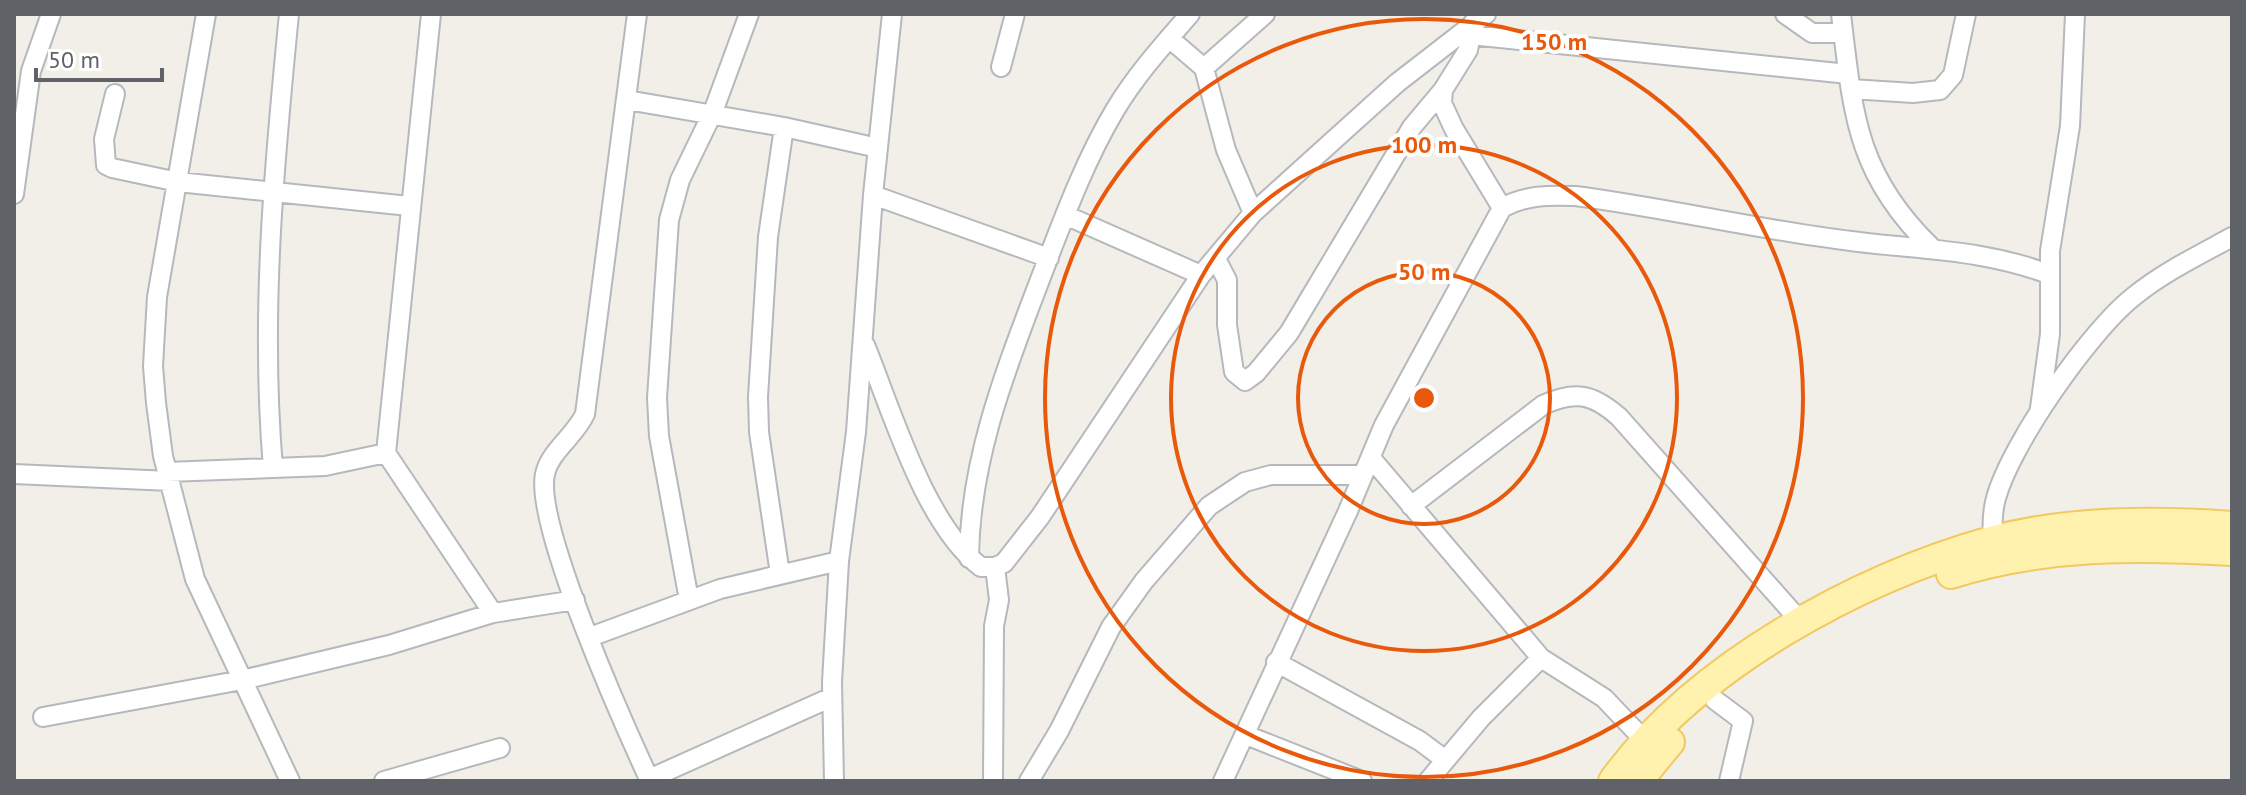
<svg xmlns="http://www.w3.org/2000/svg" width="2246" height="795" font-family="'PT Sans',sans-serif">
<style>
.lines{fill:none;stroke-linecap:round;stroke-linejoin:round}
.street-casing{stroke:#b5b8bc;stroke-width:22}
.primary-casing{stroke:#f2c960;stroke-width:32}
.street{stroke:#fff;stroke-width:18}
.primary{stroke:#fff2af;stroke-width:28}
.ring{fill:none;stroke:#e8590c;stroke-width:4}
.centre{fill:#e8590c;stroke:#fff;stroke-width:4}
.ring-label{font-size:24px;text-anchor:middle;font-weight:bold;fill:#e8590c;stroke:#fff;stroke-width:8;stroke-linejoin:round;paint-order:stroke}
</style>
<rect width="100%" height="100%" fill="#f1efe8"/>
<g class="lines">
<g class="street-casing">
<path id="street" d="M206 14 157 297 153 366 156 403 163 456 195 579 290 781
M431 14 386 453 493 613
M637 14 585 414C575 436 550 451 545 474 534 525 625 727 650 781
M1785 14 1812 33H1843
M1841 14C1853 114 1856 174 1931 247
M1473 23 1468 50 1443 90 1442 103 1454 129 1502 208
M1471 35 1848 74
M1169 38 1204 68 1226 150 1253 213
M1001 67 1015 14
M1204 68 1265 14
M1851 89 1913 93 1940 90 1953 75 1966 14
M115 94 104 139 106 165 112 168 178 182 409 206
M627 100 784 127 768 237 758 397 759 432 780 574
M784 127 878 148
M14 194 31 71 51 14
M873 195 1049 258
M1065 215 1201 275
M1216 259 1227 280V325L1234 372 1245 381 1256 373 1289 333 1412 127 1443 90
M865 345C892 411 925 525 981 567H995
M2040 408 2050 334V251L2070 126 2075 14
M1371 458 1541 658 1604 698 1645 741
M273 468C260 315 274 166 289 14
M167 472 325 466 386 453
M14 474 170 481
M1411 506 1543 405C1575 390 1593 394 1619 417L1801 622
M1993 541C1992 526 1992 512 1996 498 2011 444 2089 332 2133 297 2162 273 2199 255 2232 237
M969 558C970 458 1006 369 1041 277 1063 220 1084 162 1115 110 1136 75 1163 45 1190 14
M689 600 659 436 657 398 669 220 680 180 713 112 749 14
M590 637 720 589 839 561
M1276 662 1420 741 1444 759
M1715 700 1743 721 1729 781
M43 717 242 680 389 645 493 613 575 600
M1246 735 1362 781
M649 779 832 697
M384 781 500 748
M834 781 832 682 839 561 856 432 873 195 892 14
M993 781 994 626 999 600 995 567 1004 563 1040 517 1201 275 1253 213 1397 83 1486 14
M1029 781 1059 731 1111 627 1144 581 1209 506 1245 482 1271 475H1362
M1223 781 1348 511 1384 425 1502 208C1525 195 1549 195 1575 196 1668 208 1759 230 1851 241 1919 250 1983 249 2048 274
M1428 781 1481 718 1541 658"/>
</g>
<g class="primary-casing">
<path id="primary" d="M1951 574C2042 545 2137 545 2232 551
M1613 781C1696 666 1857 579 1991 541 2068 520 2153 520 2232 526
M1638 781 1670 742"/>
</g>
<use href="#street" class="street"/>
<use href="#primary" class="primary"/>
</g>
<g class="ring">
<circle cx="1424" cy="398" r="126"/>
<circle cx="1424" cy="398" r="253"/>
<circle cx="1424" cy="398" r="379"/>
</g>
<circle cx="1424" cy="398" r="12" class="centre"/>
<g class="ring-label">
<text x="1554" y="50">150 m</text>
<text x="1424" y="153">100 m</text>
<text x="1424" y="280">50 m</text>
</g>
<rect width="2246" height="795" fill="none" stroke="#5f6368" stroke-width="32"/>
<path d="M36 68v12h126v-12" fill="none" stroke="#5f6368" stroke-width="4"/>
<text x="48" y="68" font-size="24" fill="#5f6368" stroke="#ffffff" stroke-width="6" paint-order="stroke">50 m</text>
</svg>
